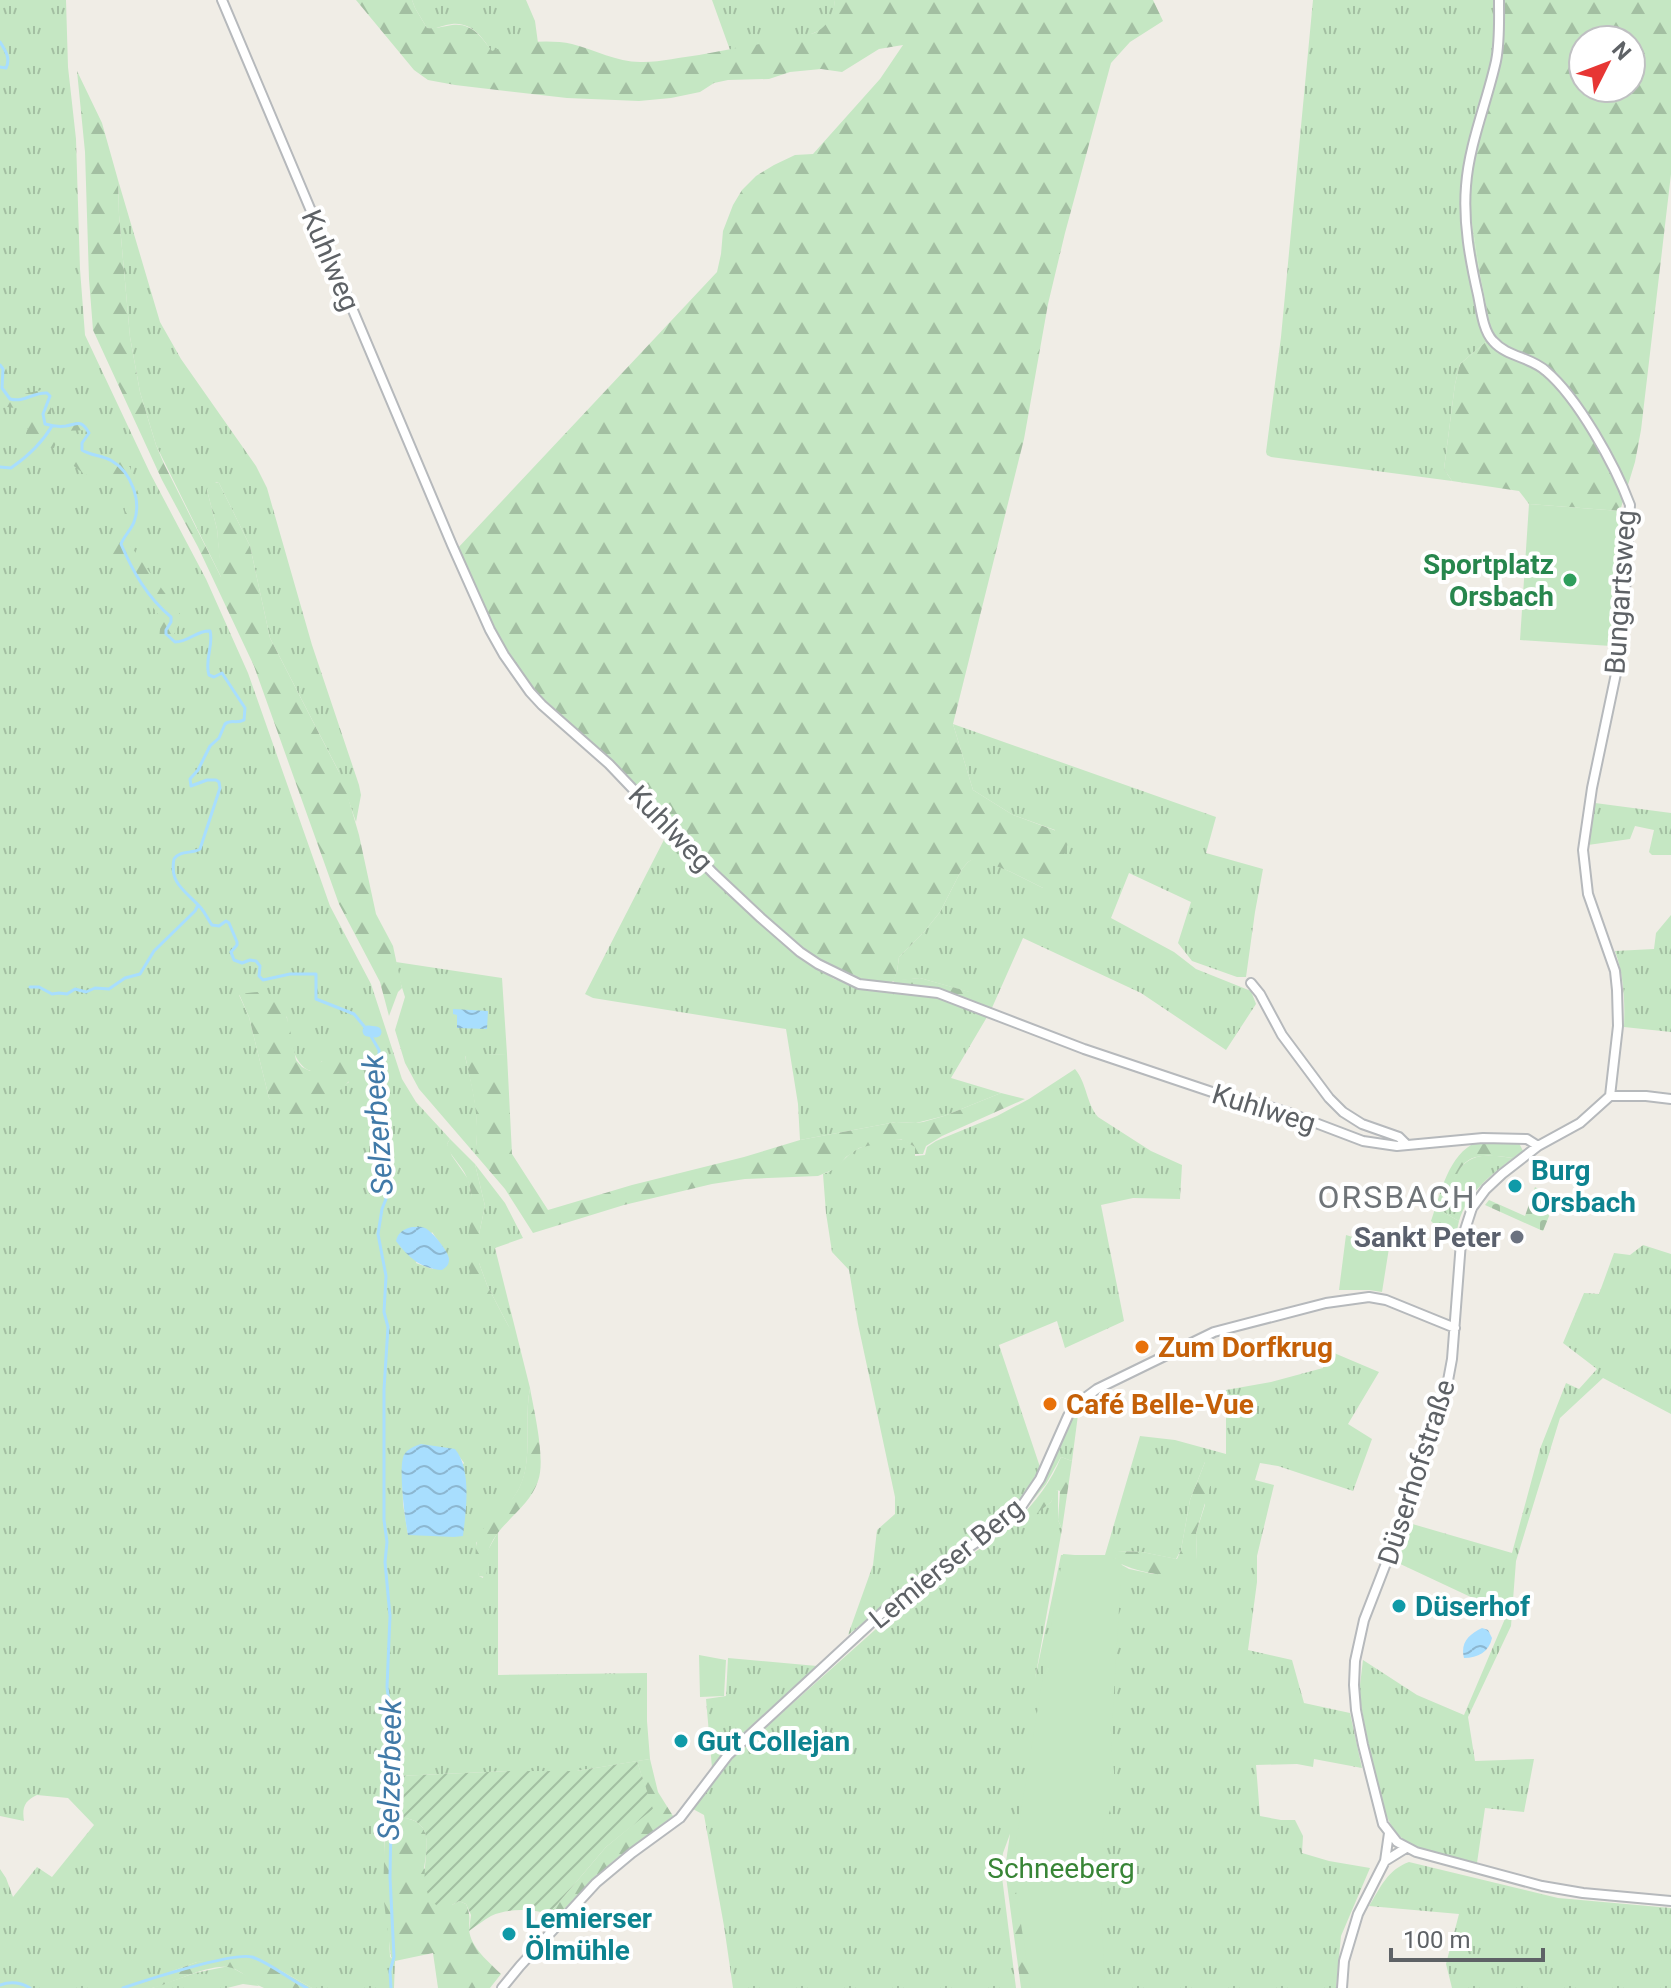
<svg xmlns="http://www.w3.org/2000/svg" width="1671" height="1988" font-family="Roboto,sans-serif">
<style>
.grass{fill:url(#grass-tufts);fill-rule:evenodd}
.forest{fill:url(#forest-firs);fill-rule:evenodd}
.cemetery{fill:url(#cemetery-stones)}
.park{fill:#c5e7c3}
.garden{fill:url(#garden-furrows)}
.water{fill:url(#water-waves)}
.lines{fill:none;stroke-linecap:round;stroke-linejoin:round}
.stream{stroke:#a8defe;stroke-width:3}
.canal{stroke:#a8defe;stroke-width:11}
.minor-casing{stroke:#b6b9bc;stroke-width:12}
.minor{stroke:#fff;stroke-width:8}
.leisure-dot{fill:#2e9e5b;stroke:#fff;stroke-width:3}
.culture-dot{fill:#0f9aa8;stroke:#fff;stroke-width:3}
.worship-dot{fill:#6b7280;stroke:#fff;stroke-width:3}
.food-dot{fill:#e8710a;stroke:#fff;stroke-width:3}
.labels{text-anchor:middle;stroke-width:8;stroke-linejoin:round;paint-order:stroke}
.street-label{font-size:28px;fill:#5e6266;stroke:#fff}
.leisure-label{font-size:28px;font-weight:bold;fill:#27864d;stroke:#fff;text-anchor:end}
.culture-label{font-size:28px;font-weight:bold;fill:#0d838f;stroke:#fff;text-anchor:start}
.worship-label{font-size:28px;font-weight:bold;fill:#5b616d;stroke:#fff;text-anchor:end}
.food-label{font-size:28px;font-weight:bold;fill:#c56008;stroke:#fff;text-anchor:start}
.park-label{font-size:28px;fill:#388536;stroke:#fff}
.water-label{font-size:30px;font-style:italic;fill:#417aa8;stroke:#fff}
.quarter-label{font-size:32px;letter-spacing:2px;fill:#6f7478;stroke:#fff}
</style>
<defs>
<pattern id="grass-tufts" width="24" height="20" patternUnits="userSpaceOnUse" patternTransform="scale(2)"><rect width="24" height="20" fill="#c5e7c3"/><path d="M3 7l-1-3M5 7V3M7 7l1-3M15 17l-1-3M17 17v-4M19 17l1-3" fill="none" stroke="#a3bfa2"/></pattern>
<pattern id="forest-firs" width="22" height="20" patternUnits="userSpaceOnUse" patternTransform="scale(2)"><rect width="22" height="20" fill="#c5e7c3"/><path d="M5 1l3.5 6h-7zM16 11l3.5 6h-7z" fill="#a3bfa2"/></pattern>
<pattern id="cemetery-stones" width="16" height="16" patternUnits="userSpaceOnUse" patternTransform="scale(2)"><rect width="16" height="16" fill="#c5e7c3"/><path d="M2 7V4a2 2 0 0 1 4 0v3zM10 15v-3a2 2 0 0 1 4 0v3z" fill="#a3bfa2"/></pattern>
<pattern id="garden-furrows" width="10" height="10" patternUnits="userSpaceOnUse" patternTransform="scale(2)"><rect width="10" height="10" fill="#c5e7c3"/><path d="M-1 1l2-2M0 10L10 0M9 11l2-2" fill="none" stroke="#a3bfa2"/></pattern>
<pattern id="water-waves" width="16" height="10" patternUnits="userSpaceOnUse" patternTransform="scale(2)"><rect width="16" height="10" fill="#a8defe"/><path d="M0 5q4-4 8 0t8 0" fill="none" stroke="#8cb7d1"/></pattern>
</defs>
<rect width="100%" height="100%" fill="#f0ede6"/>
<path class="grass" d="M0 0H66L68 67 76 139 80 269 85 335 150 473 206 579 248 673 330 906 371 984 402 1079 416 1102 450 1139 447 1144 452 1156 468 1179 472 1197V1219L468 1241V1261L510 1329 487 1285 479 1263V1234L485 1206 475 1164 505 1203 523 1238 495 1248 530 1388C524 1418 532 1455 522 1482 514 1503 490 1525 476 1543L479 1576 483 1578 488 1550 498 1532V1675L647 1673V1721L650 1759 577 1771H509L397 1776 386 1781 382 1796 390 1957 395 1961 394 1988H312L260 1959 197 1962 126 1988H0V1869L6 1878 13 1897 37 1867 52 1877 94 1825 68 1798 37 1795C24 1801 22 1808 24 1821L0 1816ZM239 995 287 1017C288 1034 293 1066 311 1071L322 1061 349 1082 296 1120 269 1098 249 1017ZM432 1232 446 1252 449 1260 432 1269 416 1263ZM454 1449 464 1463 408 1535 403 1504 402 1465Z
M412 0H526L535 21 538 43 521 44 492 52C482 37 472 22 452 24 442 25 436 30 427 28L415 8Z
M712 0H835C834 11 832 21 823 28 809 40 750 46 730 50Z
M1313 0H1498L1495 43 1487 95 1467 191 1480 275 1490 325 1494 335 1460 364 1455 384 1444 469 1452 481 1271 457 1267 455 1266 452 1281 337Z
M118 180 160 322 181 359 256 466 267 488 312 645 359 785 361 795 356 822 338 770 270 638 250 546 219 483 216 482 207 490 217 529 222 579 156 445 140 392 130 337 119 215Z
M953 724 1216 817 1206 853 1263 869 1255 912 1246 977H1237L1192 961 1178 943 1191 902 1129 873 1111 918 1174 952 1196 969 1251 991 1256 1004 1226 1050 1141 993 1023 938 991 1010 972 1003 969 992 920 978 893 981 897 972 899 957 924 932 940 912 962 869 968 862 976 857 1011 872 1043 888 1055 885V830L1013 815 973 790Z
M1595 803 1671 813V855H1652L1649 852 1654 830 1635 826 1630 839 1588 845Z
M669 830 802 958 834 979 865 988 943 999 987 1017 951 1078 1001 1093 944 1116 916 1123 896 1122 800 1140 798 1104 786 1029 593 998 585 994Z
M1671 915V1032L1624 1027C1625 1000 1624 976 1615 951L1654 949 1656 933Z
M396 962 502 978 507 1054 465 1056C473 1090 481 1119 475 1154L419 1089 405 1063 395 1030 405 997 399 978Z
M1075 1069C1087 1083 1086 1103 1098 1117L1151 1151 1182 1165 1180 1199 1133 1198 1101 1205 1124 1321 1065 1348 1057 1321 999 1345 1040 1467 1023 1498 997 1524 906 1589 848 1635 873 1565 877 1530 895 1514V1497L858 1324 849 1270 832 1252 826 1213 823 1174C837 1170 842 1159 854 1151 863 1145 894 1137 904 1140 906 1141 914 1146 915 1147V1156L925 1155 927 1147 936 1141 997 1116 1029 1099Z
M1482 1156H1497L1513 1158C1490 1176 1468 1192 1459 1221L1443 1212 1444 1206C1453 1185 1456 1159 1482 1156Z
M1643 1245 1671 1254V1414L1603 1378 1560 1418 1516 1561 1511 1626 1468 1717 1475 1761 1534 1759 1524 1812 1485 1808 1477 1863 1417 1847 1404 1840 1394 1831 1384 1811 1377 1788 1364 1722 1359 1693 1363 1660 1417 1695 1464 1715 1507 1614 1396 1562 1409 1523 1512 1553 1540 1449 1566 1383 1579 1389 1597 1369 1563 1343 1584 1293 1599 1294 1614 1253 1630 1255Z
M1327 1350 1379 1372 1348 1424 1372 1439 1353 1491 1278 1466 1260 1463 1255 1480 1274 1485 1257 1556V1582L1248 1650 1292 1660 1304 1703 1350 1713 1362 1768 1314 1759 1313 1767 1297 1764 1256 1765 1260 1816 1281 1820H1295L1303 1836 1302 1853 1329 1861 1370 1868 1341 1936 1336 1988H1034L1010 1834 1003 1853 1001 1869 1016 1988H733L724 1926 704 1815 693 1809 736 1754 904 1604 1008 1528 1036 1513 1051 1502 1055 1491 1058 1490V1520L1062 1529 1035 1679 1061 1555H1105L1140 1436 1175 1440 1226 1454V1390L1271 1382 1323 1368ZM1205 1462V1505L1196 1533 1197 1559 1153 1574 1129 1569 1115 1561 1118 1551 1142 1552 1176 1559 1181 1550 1190 1500Z
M1079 1407 1072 1461 1061 1457 1046 1484 1025 1510 1057 1454 1069 1421Z
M728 1658 817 1666 729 1746 712 1768 706 1699 726 1696Z
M1409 1862 1558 1898 1671 1908V1988H1452L1446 1964 1459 1914 1369 1906C1381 1887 1387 1870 1409 1862Z
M229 1966 249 1977 259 1986 243 1984 227 1988H152L195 1973Z"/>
<path class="forest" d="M356 0H412L415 8 427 28C435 29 439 27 447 26 470 20 480 35 492 51 514 42 548 39 572 44 596 50 618 63 643 62 662 62 681 57 699 55 737 48 776 42 814 33 829 26 833 15 835 0H1153L1163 21 1130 42 1111 63 1065 233 1048 304 1024 439 953 724 973 790 1013 815 1070 836 1055 886 1050 888H1043L1011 872 976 858 968 862 962 869 940 912 924 932 899 957 897 972 894 980 920 978 970 992 972 1003 899 985 893 981 888 985 857 981 802 951 718 871 624 772 532 688 494 629 456 550 717 272 721 254 723 231 733 205 742 190 756 176 774 165 795 155 813 154 880 79 903 45 879 49 842 72 821 69 790 72 769 79 728 80 714 83 700 92 671 98 639 101 567 98 455 85 428 80 414 70Z
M1498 0H1671V174L1641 430 1635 462 1620 511 1529 504 1519 491 1452 481 1444 469 1455 384 1460 364 1494 335 1490 325 1480 275 1467 191 1487 95 1495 43ZM1583 40H1631V88H1583Z
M77 71 102 123 118 180 119 215 130 337 140 392 149 422 156 445 164 464 221 577 217 529 207 490 208 486 214 482 219 483 250 546 270 638 343 780 359 835 376 914 393 946 402 988 398 992 389 1016 380 982 339 904 254 666 198 547 162 480 93 330 89 279 85 152Z
M0 360 4 361 14 396 51 388V418L56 420 92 421V430L60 431 54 448 22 447 31 417 22 409 0 406V400L6 385 0 380Z
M76 456 101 460 112 456 130 467 144 512 133 537 124 531 125 509 115 479 84 474 70 463Z
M112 534 130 545 183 618 169 643 159 640 161 618 110 552Z
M257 992C264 993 271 993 276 997 287 1004 293 1046 296 1060L302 1067 310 1071C315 1066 319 1062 325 1060 342 1054 366 1055 351 1078 341 1094 313 1109 297 1120L290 1121 269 1098 249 1017 239 994Z
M507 1054 512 1154 548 1210 632 1185 744 1157 800 1140 896 1122 916 1123 923 1122 944 1116 1001 1093 1025 1099 942 1136 926 1146 923 1154H915V1147L901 1139 888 1141 859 1148 846 1157 837 1168 818 1176 745 1179 712 1184 624 1205 533 1233 505 1189 475 1154C481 1118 472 1090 465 1055Z
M450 1139 475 1164 485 1206 479 1234V1263L487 1285 510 1329 512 1338C491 1314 466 1283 467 1250 468 1225 477 1207 468 1181 465 1169 454 1160 448 1149L447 1144Z
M1477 1142 1519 1143 1523 1151 1513 1158C1460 1150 1462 1162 1444 1206L1443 1212 1459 1221 1457 1230 1433 1223 1431 1221C1441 1193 1448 1154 1477 1142Z
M530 1388C534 1411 546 1460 538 1481 530 1507 501 1521 490 1546 486 1556 488 1567 486 1577L479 1576C463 1517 507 1523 522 1481 532 1454 524 1418 530 1388Z
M1061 1457 1072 1461 1062 1529 1058 1520 1060 1491 1057 1490 1051 1502 1036 1514 1008 1528C1030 1510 1051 1483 1061 1457Z
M1211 1457 1213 1464 1212 1480 1196 1533 1197 1560 1184 1577C1160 1575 1137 1573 1115 1561L1117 1551 1142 1552 1177 1559 1181 1550 1190 1500 1205 1462Z
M650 1759 658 1792 673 1816 612 1862 555 1918 549 1914 606 1847 652 1809 637 1761Z
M397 1776 394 1817C431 1818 429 1838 424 1868L452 1905 459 1901 466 1904C471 1916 469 1919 469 1930 471 1948 489 1962 501 1974L490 1988H438L433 1953 395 1961 391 1957 383 1894 385 1831 382 1796 386 1781Z
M1014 1831 1023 1837 1034 1988H1021L1005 1869 1010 1834Z
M242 1955 260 1959 312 1988H264C252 1983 244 1972 232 1968 213 1961 171 1984 152 1988 144 1988 134 1988 126 1988L197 1962Z"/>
<path class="cemetery" d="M1535 1187 1556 1199 1543 1231 1485 1205 1489 1200 1525 1216Z"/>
<path class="park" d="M1529 504 1620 511 1611 646 1520 640Z
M1346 1235 1389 1248 1382 1292 1369 1290H1339Z
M1063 1554 1122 1559 1111 1742 1114 1771V1798L1104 1828 1102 1843 1111 1862 1113 1872 1101 1900 1105 1988H1031L1012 1866Z
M699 1655 726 1660 724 1696 700 1697Z"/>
<path class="garden" d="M637 1761 653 1809 606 1847 549 1914C531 1909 509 1908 491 1916 484 1920 476 1926 469 1931L471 1915 466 1904 459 1901 452 1905 439 1907C401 1881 458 1818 394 1817L397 1776 509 1771H577Z"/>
<path class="water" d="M453 1009 488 1011 487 1029 457 1028V1015L453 1014Z
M412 1227C418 1227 420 1226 425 1228 432 1231 449 1252 449 1259 449 1266 446 1267 442 1270 421 1269 408 1257 396 1241 398 1232 404 1229 412 1227Z
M421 1444 455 1449C472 1469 466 1511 463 1536L454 1537 408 1535C405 1521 398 1466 404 1455 407 1449 415 1446 421 1444Z
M1482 1628 1488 1630 1492 1638C1489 1652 1478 1658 1464 1658 1460 1643 1469 1634 1482 1628Z"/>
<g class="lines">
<path class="stream" d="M0 42C5 50 11 58 6 68L0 67
M0 365 3 369 2 388 10 399C24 403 33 392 47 393L50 396 43 414 45 424C52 426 59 427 66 426 78 424 81 419 89 433L82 443V450C91 456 102 455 112 461 131 472 142 501 134 522 131 530 124 536 121 544 133 572 147 597 171 617V622L166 630V634L175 642C189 642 197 630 210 631 214 645 204 660 209 675L214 677 222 673 245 708 244 720C237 724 231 719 225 724L219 738 210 746 198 770 190 779 191 786 207 780H216L219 782 220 788 200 849C192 854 180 850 174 859 169 884 186 891 201 908 206 914 208 920 212 925L219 926 226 921 229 923 237 942V945L231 952 234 960 242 963 250 960 256 961 260 966 259 976 263 980 290 974H316V999L354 1014 368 1031 379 1050 380 1165 382 1183 386 1199 382 1209 378 1234 386 1276 384 1312 388 1327 384 1389V1520L387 1542 385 1562 390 1616 387 1687 392 1726 391 1773 387 1790 391 1821 390 1877 394 1957 390 1971 391 1988
M0 467 11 468C27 457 42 443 52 426
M30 987H39L52 994 59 993 67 994 75 989 86 992 95 988 109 989 125 978 140 974 154 951 195 911 198 905
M0 1985C11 1981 20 1982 30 1988
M123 1988C146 1980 233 1952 252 1957 270 1963 290 1980 307 1988"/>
<path class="canal" d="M368 1031 376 1032"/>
<g class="minor-casing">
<path id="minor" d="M222 0 452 545 490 630 504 655 530 692 542 705 609 764 713 873 761 918 800 952 818 964 859 984 938 993 1084 1049 1212 1092 1254 1102 1292 1114 1363 1141 1397 1146 1483 1138 1527 1139 1538 1146
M1499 0C1499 20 1500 41 1496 61 1487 102 1469 144 1466 186 1463 223 1470 260 1478 295 1481 309 1483 331 1493 341 1507 357 1531 357 1546 371 1578 398 1615 465 1630 505L1622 645 1592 788 1583 850 1588 894 1615 971 1617 990 1618 1026 1610 1096
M1251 983 1260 994 1282 1035 1329 1098 1343 1112 1362 1124 1399 1137 1407 1145
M1610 1096 1580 1123 1538 1146 1502 1174 1486 1189 1472 1208 1461 1242 1452 1359 1444 1402 1423 1468 1364 1620 1355 1661 1354 1685 1356 1710 1363 1745 1383 1824 1397 1842 1416 1852 1542 1886 1583 1893 1671 1901
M1610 1096H1646L1671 1099
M1385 1861 1406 1848
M502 1988 520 1966 596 1883 632 1853 680 1818 728 1755 896 1600 934 1571 1002 1525 1019 1510 1040 1479 1068 1416 1074 1406 1097 1389 1214 1332 1326 1303 1369 1297 1386 1300 1455 1328
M1342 1988 1344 1961 1358 1914 1385 1861 1389 1833"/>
</g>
<use href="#minor" class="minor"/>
</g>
<circle class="leisure-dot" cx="1570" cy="580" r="8"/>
<g class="culture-dot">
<circle cx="1515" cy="1186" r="8"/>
<circle cx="1399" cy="1606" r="8"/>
<circle cx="681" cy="1741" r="8"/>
<circle cx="509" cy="1934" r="8"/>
</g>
<circle class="worship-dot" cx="1517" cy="1237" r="8"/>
<g class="food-dot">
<circle cx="1142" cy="1347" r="8"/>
<circle cx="1050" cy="1404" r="8"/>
</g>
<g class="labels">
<g class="street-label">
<text transform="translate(331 260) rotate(67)" y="10">Kuhlweg</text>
<text transform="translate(1620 592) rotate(-86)" y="10">Bungartsweg</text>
<text transform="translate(671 828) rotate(46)" y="10">Kuhlweg</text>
<text transform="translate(1264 1108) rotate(17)" y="10">Kuhlweg</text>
<text transform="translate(1416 1472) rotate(-72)" y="10">Düserhofstraße</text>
<text transform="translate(946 1563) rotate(-39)" y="10">Lemierser Berg</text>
</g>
<g class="leisure-label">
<text x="1554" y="574">Sportplatz<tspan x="1554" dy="32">Orsbach</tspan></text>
</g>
<g class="culture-label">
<text x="1531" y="1180">Burg<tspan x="1531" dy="32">Orsbach</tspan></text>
<text x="1415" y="1616">Düserhof</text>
<text x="697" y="1751">Gut Collejan</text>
<text x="525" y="1928">Lemierser<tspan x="525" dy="32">Ölmühle</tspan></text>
</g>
<g class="worship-label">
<text x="1501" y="1247">Sankt Peter</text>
</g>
<g class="food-label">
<text x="1158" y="1357">Zum Dorfkrug</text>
<text x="1066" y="1414">Café Belle-Vue</text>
</g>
<g class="park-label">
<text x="1061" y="1878">Schneeberg</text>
</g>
<g class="water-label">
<text transform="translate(378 1125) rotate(-94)" y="10">Selzerbeek</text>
<text transform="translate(390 1770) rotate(-89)" y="10">Selzerbeek</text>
</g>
<g class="quarter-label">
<text x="1397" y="1208">ORSBACH</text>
</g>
</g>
<g transform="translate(1607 64) rotate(48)"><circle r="38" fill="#ffffff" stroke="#bfc0c2" stroke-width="2"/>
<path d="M0-6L14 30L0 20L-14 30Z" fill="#e73634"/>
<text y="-12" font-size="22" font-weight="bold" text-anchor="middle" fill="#5e6266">N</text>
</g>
<path d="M1391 1948v12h152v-12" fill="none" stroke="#5e6266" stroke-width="4"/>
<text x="1403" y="1948" font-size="24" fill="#5e6266" stroke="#ffffff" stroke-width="6" paint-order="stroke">100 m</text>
</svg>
